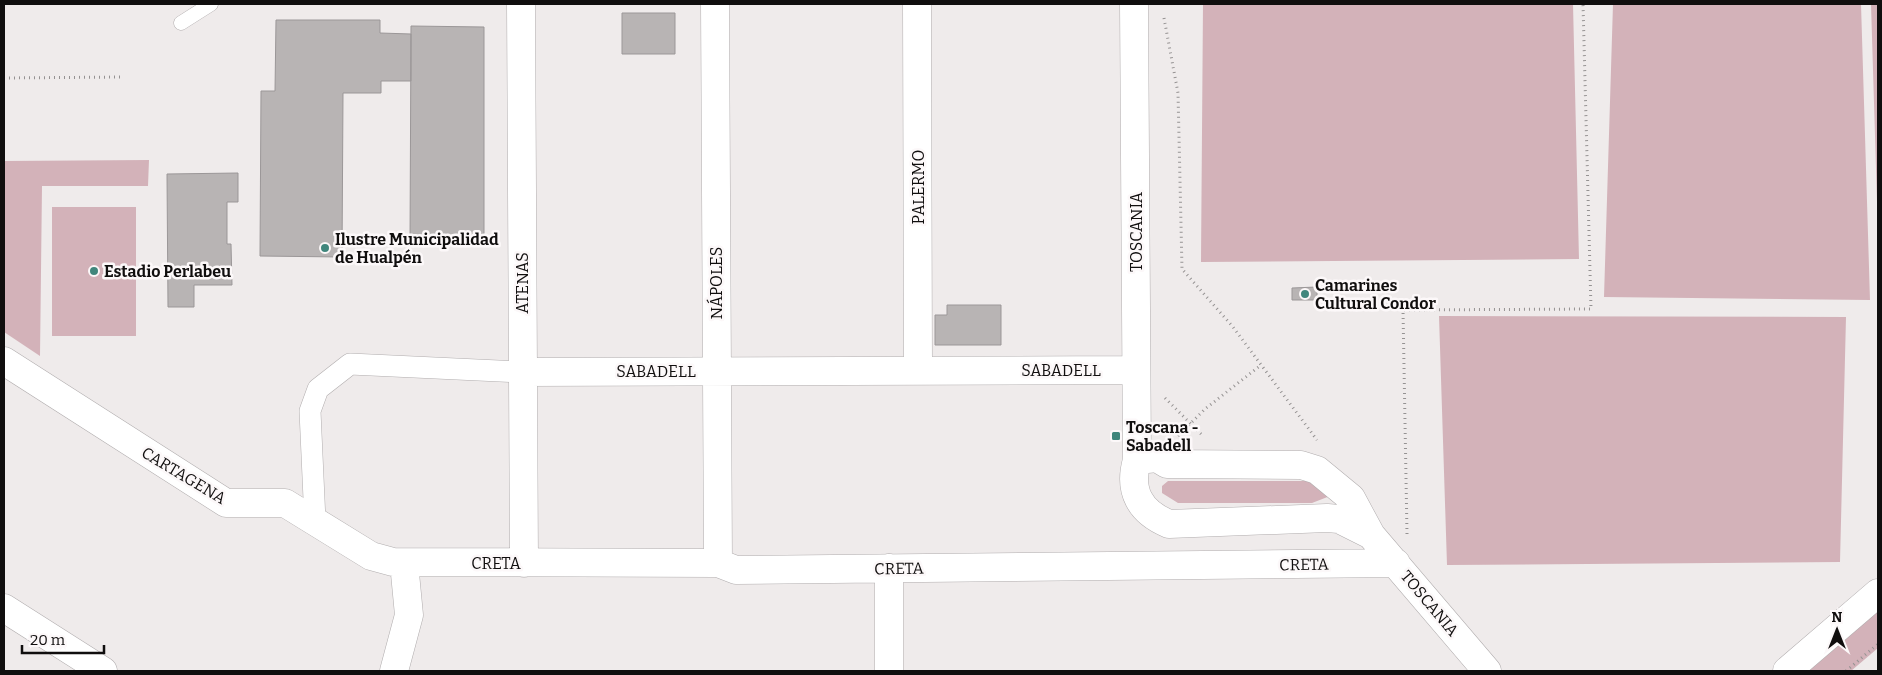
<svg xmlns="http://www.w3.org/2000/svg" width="1882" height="675" font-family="Bitter,serif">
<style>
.green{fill:#d3b2b9}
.building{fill:#b8b4b4;stroke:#9b9798}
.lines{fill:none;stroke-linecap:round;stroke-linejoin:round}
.service-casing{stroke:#b1adae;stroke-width:15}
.pedestrian-casing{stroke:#b1adae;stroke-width:22}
.minor-casing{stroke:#b1adae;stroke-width:29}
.tertiary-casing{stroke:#b1adae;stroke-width:29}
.path{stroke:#959292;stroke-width:3;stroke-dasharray:1 4;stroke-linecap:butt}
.service{stroke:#fff;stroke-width:14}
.pedestrian{stroke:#fff;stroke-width:21}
.minor{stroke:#fff;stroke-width:28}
.tertiary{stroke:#fff;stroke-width:28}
.poi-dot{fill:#40867c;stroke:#fcf8f9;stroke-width:2}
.labels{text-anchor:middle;stroke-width:5;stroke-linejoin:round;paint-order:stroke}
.street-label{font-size:16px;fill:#100e0e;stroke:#fcf8f9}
.poi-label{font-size:16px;font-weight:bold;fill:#100e0e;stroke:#fcf8f9;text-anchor:start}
</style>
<rect width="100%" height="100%" fill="#efebeb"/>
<path class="green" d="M1203 4H1573L1579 259 1201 262Z
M1613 4H1861L1870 300 1604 297Z
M1871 4H1878V235Z
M149 160 148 186H42L40 356 4 332V161Z
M52 207H136V336H52Z
M1439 316 1846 317 1840 562 1447 565Z
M1168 481H1320L1330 496 1312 503H1178L1162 493V486Z
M1878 611V648L1851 671H1807Z"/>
<path class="building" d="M622 13H675V54H622Z
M276 20H380V33L411 34V81H381V93H343L342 257 260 256 261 91H275Z
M411 26 484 27V243H410Z
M238 173V202H227V244H231L232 285H194V307H168L167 174Z
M1317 287V300H1292V288Z
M947 305H1001V345H935V315H947Z"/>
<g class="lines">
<g class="service-casing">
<path id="service" d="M181 23 211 4"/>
</g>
<g class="pedestrian-casing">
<path id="pedestrian" d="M315 521 310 411 318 389 350 364 523 372"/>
</g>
<g class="minor-casing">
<path id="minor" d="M521 4 524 563
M715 4 718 563
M917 4 918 370
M1134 4 1137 460C1128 491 1140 512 1169 524L1327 518 1339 519 1371 535
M4 361 226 503H285L371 556 393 562 718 563 736 570 1396 563
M523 372 1136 370
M1137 460 1157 458 1167 464 1301 465 1317 470 1351 498 1371 535 1487 671
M4 608 103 671
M394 671 409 615 404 563
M889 671V568"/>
</g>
<g class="tertiary-casing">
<path id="tertiary" d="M1787 671 1878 593"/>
</g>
<path class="path" d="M1164 18 1178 93 1182 269 1233 327 1317 440
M4 78 124 77
M1165 398 1203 436
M1178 436 1205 409 1261 365
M1407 534 1403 310 1591 309 1583 4
M1846 671 1878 644"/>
<use href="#service" class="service"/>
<use href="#pedestrian" class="pedestrian"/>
<use href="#minor" class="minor"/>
<use href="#tertiary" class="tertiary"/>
</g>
<g class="poi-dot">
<circle cx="325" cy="248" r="5"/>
<circle cx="94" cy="271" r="5"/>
<circle cx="1305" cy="294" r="5"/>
<rect x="1111" y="431" width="10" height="10" rx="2.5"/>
</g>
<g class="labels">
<g class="street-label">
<text transform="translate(918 187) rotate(-90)" y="6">PALERMO</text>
<text transform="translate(1136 232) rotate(-90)" y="6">TOSCANIA</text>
<text transform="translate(522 283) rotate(-90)" y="6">ATENAS</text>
<text transform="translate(716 283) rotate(-90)" y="6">NÁPOLES</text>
<text x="1061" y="376">SABADELL</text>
<text x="656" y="377">SABADELL</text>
<text transform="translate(184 475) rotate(31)" y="6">CARTAGENA</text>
<text x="496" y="569">CRETA</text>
<text transform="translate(1304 564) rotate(-1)" y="6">CRETA</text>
<text transform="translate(899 568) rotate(-1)" y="6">CRETA</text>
<text transform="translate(1430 603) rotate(50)" y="6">TOSCANIA</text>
</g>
<g class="poi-label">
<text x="335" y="245">Ilustre Municipalidad<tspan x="335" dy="18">de Hualpén</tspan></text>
<text x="104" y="277">Estadio Perlabeu</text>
<text x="1315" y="291">Camarines<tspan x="1315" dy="18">Cultural Condor</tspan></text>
<text x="1126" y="433">Toscana -<tspan x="1126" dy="18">Sabadell</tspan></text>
</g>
</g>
<rect width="1882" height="675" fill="none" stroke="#100e0e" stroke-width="10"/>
<g transform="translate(1837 630)" stroke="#fcf8f9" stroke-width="4" paint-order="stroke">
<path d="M0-4L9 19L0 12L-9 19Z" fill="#100e0e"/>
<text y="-8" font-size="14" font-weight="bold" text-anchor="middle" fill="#100e0e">N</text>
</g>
<path d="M22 645v8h82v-8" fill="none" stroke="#100e0e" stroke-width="2.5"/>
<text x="30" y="645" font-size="15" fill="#100e0e" stroke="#fcf8f9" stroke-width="4" paint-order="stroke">20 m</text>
</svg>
